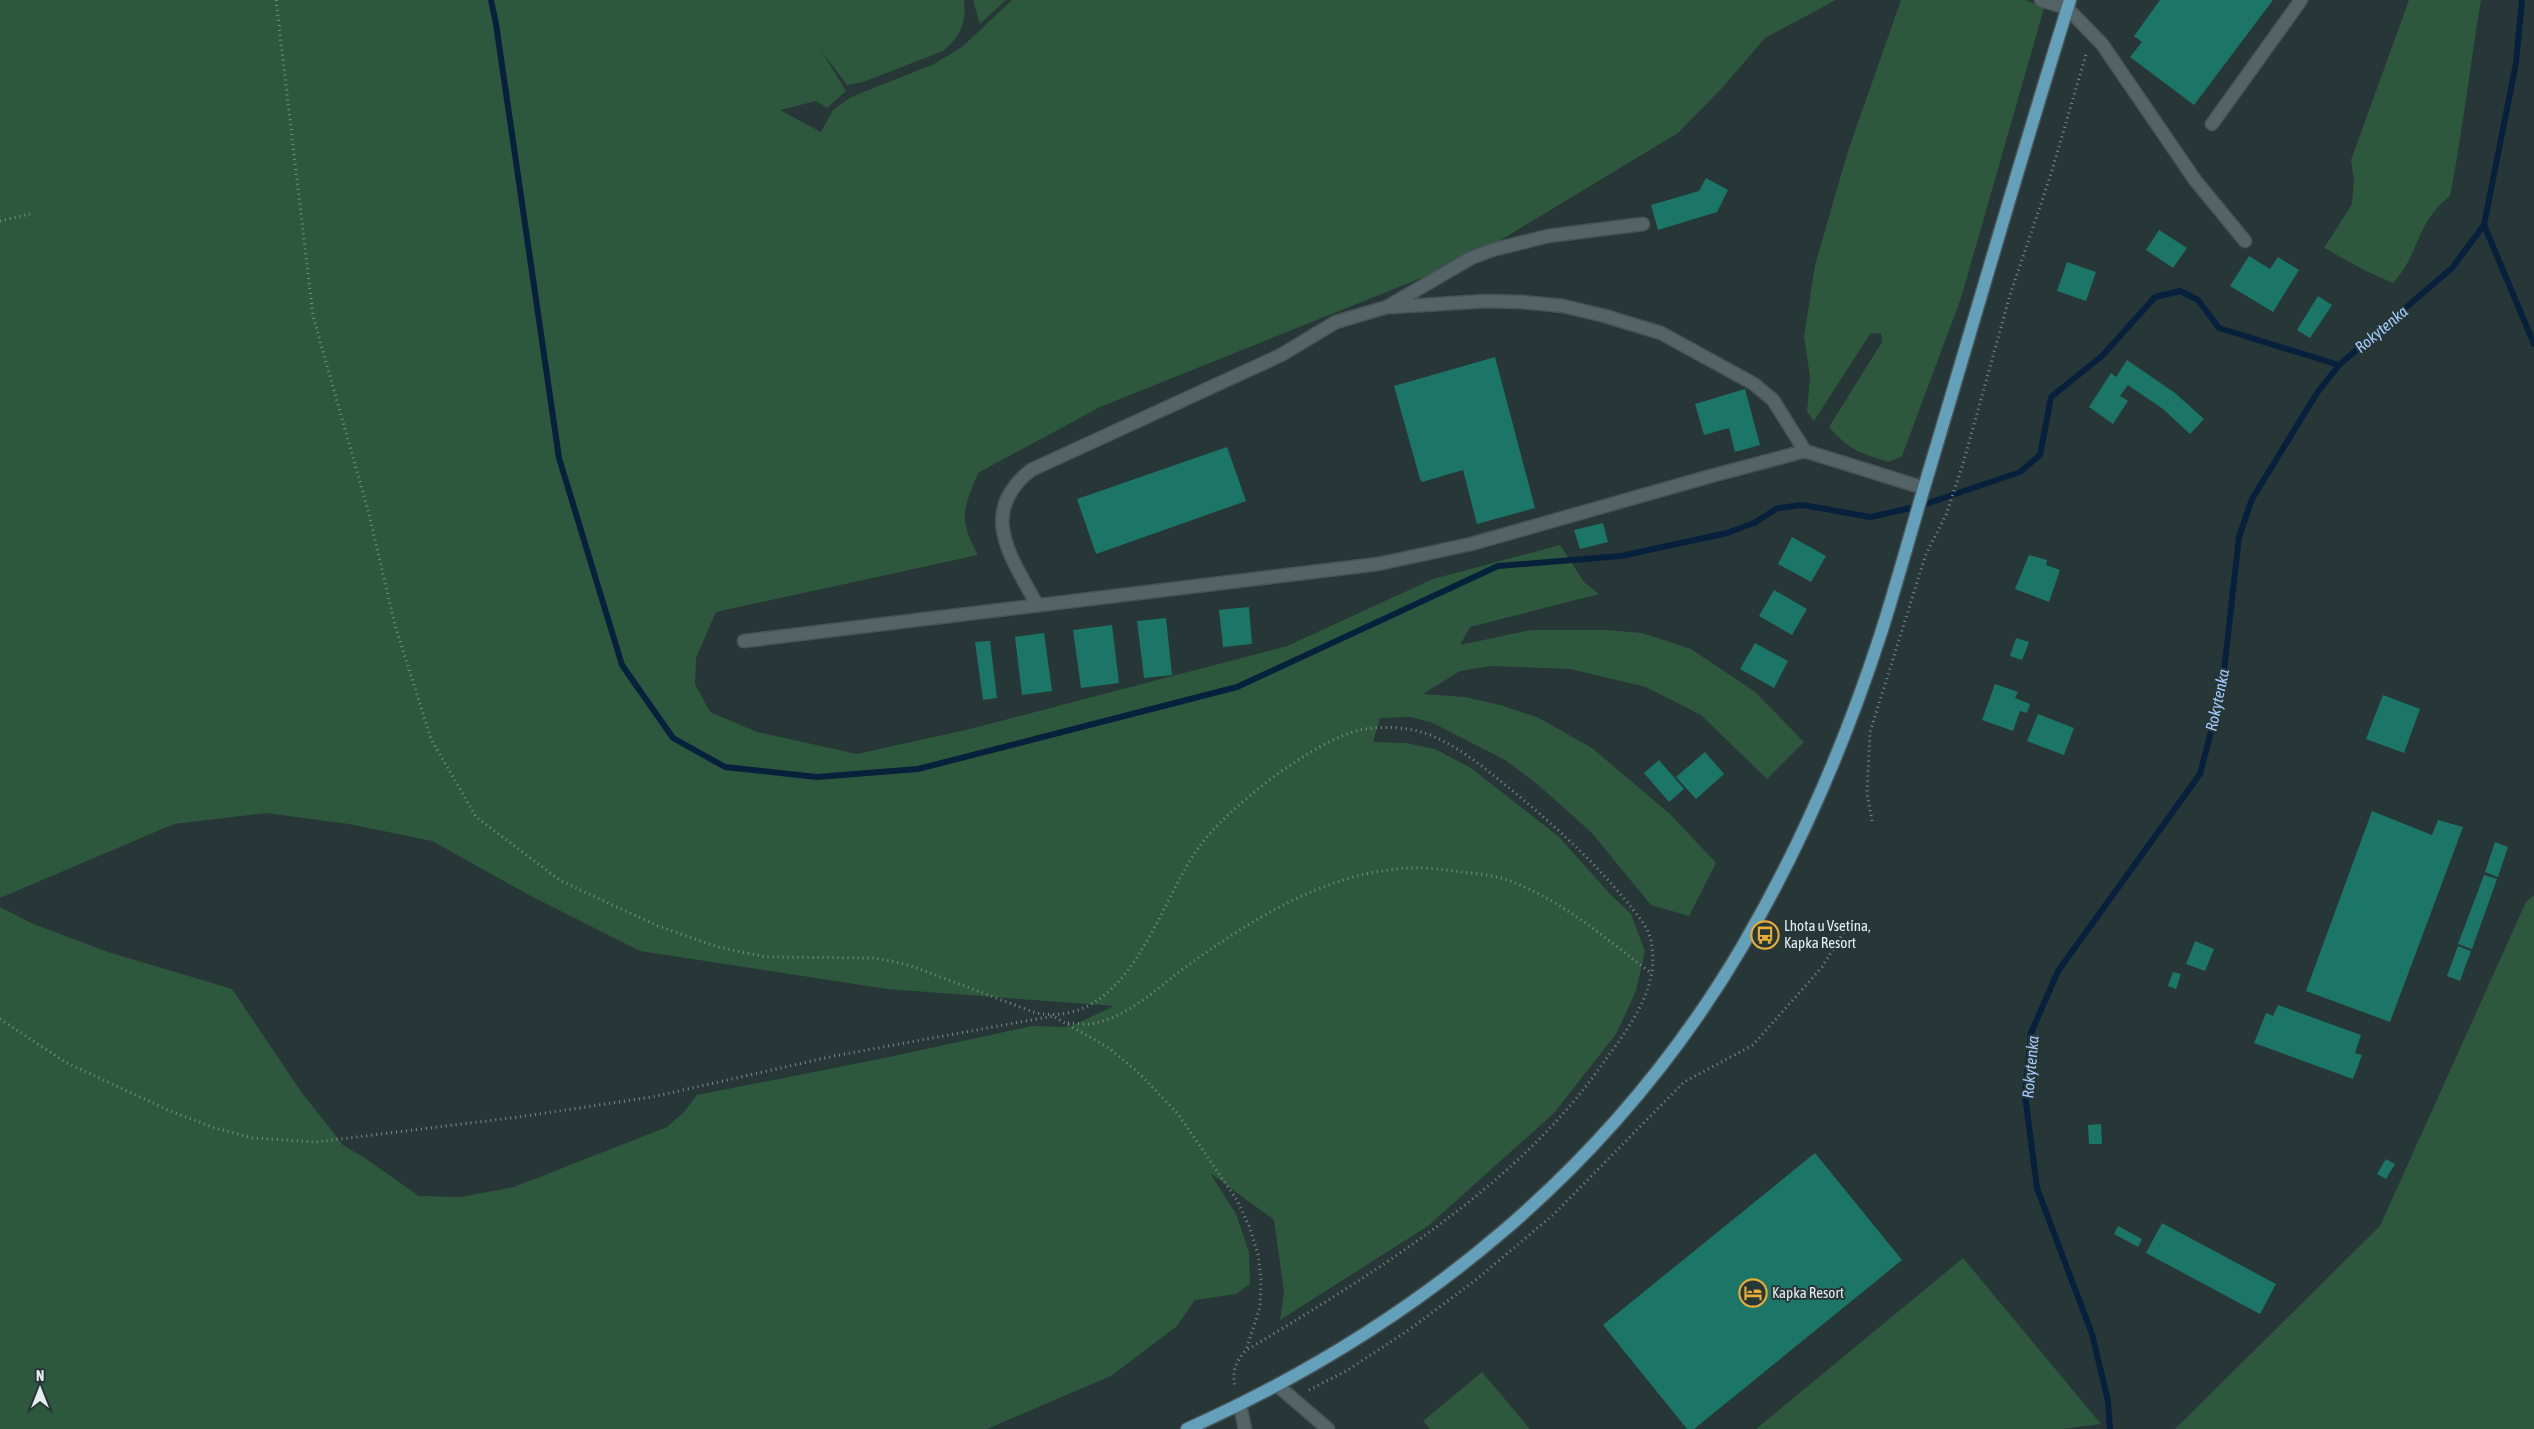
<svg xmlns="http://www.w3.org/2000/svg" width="2534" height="1429" font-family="'Asap Condensed',sans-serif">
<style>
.green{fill:#2d583d}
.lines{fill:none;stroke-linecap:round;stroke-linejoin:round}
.stream{stroke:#07213d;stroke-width:6}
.building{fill:#1c7667}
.minor-casing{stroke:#475355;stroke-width:15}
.major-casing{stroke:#475355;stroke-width:15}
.path{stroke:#7e8a8b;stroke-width:3;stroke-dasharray:1 4;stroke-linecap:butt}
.minor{stroke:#546466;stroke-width:12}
.major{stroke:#64a0b9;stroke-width:12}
.labels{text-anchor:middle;stroke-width:4;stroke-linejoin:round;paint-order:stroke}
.poi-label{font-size:15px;fill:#e5eeef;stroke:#273637;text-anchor:start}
.water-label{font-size:16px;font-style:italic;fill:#a3ccfd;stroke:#273637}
</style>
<rect width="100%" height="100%" fill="#273637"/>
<path class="green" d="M0 0H964C967 23 960 37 943 51L863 82 847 85 820 49 846 91 827 108 816 101 780 110 821 132 833 110 851 97 934 64 962 47 1012 0H1836L1765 38 1722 88 1678 133 1471 258 1100 407 978 473C963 511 958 518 978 555L716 612 696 658 695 684 710 712 757 732 857 754 970 729 1287 646 1433 579 1560 545 1584 582 1599 594 1470 627 1460 645 1531 630H1607L1642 633 1691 649 1755 692 1804 742 1767 779 1701 715 1646 687 1570 669 1490 666 1460 671 1423 694 1465 697 1500 705 1537 717 1592 748 1670 814 1716 863 1689 916 1651 905 1591 832 1536 783 1505 760 1433 723 1411 717 1380 718 1373 742 1406 743 1435 749 1471 768 1558 836 1611 895 1631 914 1645 951 1636 991 1616 1034 1554 1113 1428 1226 1280 1320 1284 1292 1274 1220 1210 1173 1236 1214 1249 1252 1250 1284 1236 1294 1195 1300 1177 1326 1111 1376 987 1429H0V907L31 923 108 952 232 989 302 1093 344 1146 362 1156 419 1196 461 1197 514 1187 667 1127 684 1112 697 1095 889 1057 1032 1026 1069 1027 1114 1006 887 989 640 951 527 894 432 841 349 824 266 813 174 824 0 898Z
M973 0H1006L980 24Z
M1901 0H2025L2044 8 1961 298 1902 456 1889 462C1860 453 1850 451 1829 427L1882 342 1881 333 1870 334 1814 421 1807 412 1810 377 1804 337 1815 265 1848 151Z
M2409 0H2481C2470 65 2463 131 2450 196 2416 222 2419 256 2393 283L2366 271 2324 248 2352 204 2354 181 2351 160Z
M2534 895V1429H2175L2380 1226 2526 902Z
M1963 1258 2101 1424 2062 1429H1756Z
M1482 1372 1530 1429H1430L1423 1421Z"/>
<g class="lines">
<path class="stream" d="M491 0 496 24 559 458 622 665 673 738 725 767 817 777 918 769 1237 687 1498 566 1621 556 1727 533 1754 523 1778 508 1803 505 1870 517 1920 506 2020 472 2040 455 2051 397 2102 356 2155 297 2180 291 2198 300 2219 328 2339 365
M2484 225 2534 344
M2110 1429 2108 1401 2092 1334 2037 1188 2025 1095 2031 1033 2058 971 2200 774 2222 689 2239 537 2252 499 2317 393 2339 365 2452 268 2484 225 2516 63 2522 0"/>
</g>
<path class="building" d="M2160 0H2273L2194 105 2130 57 2142 42 2134 36Z
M1706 178 1728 190 1717 212 1658 230 1651 205 1699 191Z
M2159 230 2187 248 2173 268 2146 250Z
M2249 256 2270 269 2278 257 2299 270 2273 312 2230 286Z
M2067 262 2096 272 2086 301 2057 291Z
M2318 296 2332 305 2310 338 2297 330Z
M1495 357 1535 508 1477 524 1463 470 1422 482 1420 479 1394 386Z
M2127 360 2175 393 2204 419 2190 434 2163 409 2128 385 2120 396 2128 401 2113 424 2089 407 2111 373 2116 377Z
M1745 389 1760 445 1735 452 1729 428 1704 435 1695 404Z
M1227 447 1246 501 1096 554 1077 499Z
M1603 523 1608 542 1580 549 1574 530Z
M1792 537 1826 556 1811 582 1778 564Z
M2029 555 2047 560 2046 565 2060 570 2049 602 2015 589Z
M1774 590 1807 609 1792 635 1759 616Z
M1249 607 1252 644 1223 647 1219 610Z
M1166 618 1172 675 1144 678 1137 621Z
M1112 625 1119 683 1081 688 1073 630Z
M1044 633 1052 691 1022 695 1015 637Z
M2016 638 2029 642 2022 660 2010 656Z
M990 641 997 698 983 700 975 642Z
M1755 643 1788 661 1774 688 1740 669Z
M1995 684 2018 692 2015 698 2030 704 2027 713 2020 711 2013 731 1982 720Z
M2383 695 2420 709 2404 753 2366 739Z
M2038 714 2074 728 2064 755 2027 741Z
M1705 752 1724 774 1696 799 1676 777Z
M1659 760 1684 789 1669 802 1644 773Z
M2372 811 2432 835 2438 820 2463 827 2390 1022 2306 991Z
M2495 842 2508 847 2498 877 2485 872Z
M2484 875 2497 879 2472 949 2458 944Z
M2195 941 2214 949 2205 971 2186 964Z
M2458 946 2471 951 2460 981 2447 976Z
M2173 972 2181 974 2176 989 2168 986Z
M2278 1005 2361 1035 2355 1053 2362 1055 2353 1079 2254 1043 2266 1013 2273 1016Z
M2101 1124 2102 1144H2089L2088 1125Z
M1815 1153 1902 1260 1694 1429H1687L1603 1325Z
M2386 1159 2395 1164 2386 1179 2377 1174Z
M2162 1223 2276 1284 2260 1314 2146 1253Z
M2118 1226 2142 1239 2138 1247 2114 1234Z"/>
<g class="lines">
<g class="minor-casing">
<path id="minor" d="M2041 0 2067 8 2102 44 2195 180 2245 241
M2212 124 2301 0
M1391 307 1487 301 1522 302 1563 306 1605 316 1661 333 1754 384 1773 400 1805 451
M1037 605C1011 556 977 513 1031 470L1281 355 1336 322 1387 307 1471 258 1492 250 1548 236 1643 224
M744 641 1378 564 1471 544 1711 476 1805 451 1924 488
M1278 1386 1328 1429
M1240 1405 1245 1429"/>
</g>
<g class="major-casing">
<path id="major" d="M1187 1429C1418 1326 1613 1166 1742 947 1800 848 1846 741 1881 633 1897 583 1911 531 1926 481 1974 321 2020 160 2070 0"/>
</g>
<path class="path" d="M276 0 313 316 369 514 395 625 431 739 476 817 561 881 658 926 718 947 766 957 873 958 892 961 914 967 1036 1013C1129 1029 1157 905 1199 847 1228 807 1313 741 1360 730 1385 725 1414 727 1437 738 1465 751 1489 772 1513 791 1556 827 1596 863 1631 907 1637 915 1647 926 1650 937 1663 987 1628 1028 1601 1066 1517 1186 1370 1276 1245 1351 1235 1363 1232 1372 1235 1388
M0 221 30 214
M1872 821 1867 793 1870 732 1926 554 1946 515 1963 464 2010 295 2051 174 2087 51
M0 1019 65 1062 170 1111 215 1128 253 1138 316 1142 519 1117 652 1097 834 1056 1053 1016 1109 1048 1140 1074 1178 1114 1237 1200 1249 1226 1258 1254 1261 1279 1260 1307 1246 1350
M1068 1023C1075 1023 1083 1025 1090 1024 1128 1018 1157 988 1187 966 1248 922 1320 876 1397 869 1418 866 1440 869 1461 872 1481 874 1501 876 1520 885 1569 906 1609 941 1651 973
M1309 1390 1348 1370 1410 1329 1477 1279 1553 1215 1684 1082 1753 1045 1822 967 1852 919"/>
<use href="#minor" class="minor"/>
<use href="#major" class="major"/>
</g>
<defs>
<g id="bus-ring" transform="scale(1.4375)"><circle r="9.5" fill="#273637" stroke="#e6ac36" stroke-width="1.5"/><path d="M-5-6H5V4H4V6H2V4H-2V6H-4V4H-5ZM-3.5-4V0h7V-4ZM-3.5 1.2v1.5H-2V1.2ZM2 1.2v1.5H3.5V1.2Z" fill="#e6ac36"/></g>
<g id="hotel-ring" transform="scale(1.4375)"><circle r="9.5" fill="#273637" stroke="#e6ac36" stroke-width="1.5"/><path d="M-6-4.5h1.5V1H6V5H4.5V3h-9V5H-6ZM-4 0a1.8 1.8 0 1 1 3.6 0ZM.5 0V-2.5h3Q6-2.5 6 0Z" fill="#e6ac36"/></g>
</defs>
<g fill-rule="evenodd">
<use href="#bus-ring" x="1765" y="935"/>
<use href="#hotel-ring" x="1753" y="1293"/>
</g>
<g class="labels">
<g class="poi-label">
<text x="1784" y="931">Lhota u Vsetína,<tspan x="1784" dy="17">Kapka Resort</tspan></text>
<text x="1772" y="1298">Kapka Resort</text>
</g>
<g class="water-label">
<text transform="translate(2381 329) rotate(-40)" y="6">Rokytenka</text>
<text transform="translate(2217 700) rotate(-78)" y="6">Rokytenka</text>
<text transform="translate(2030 1067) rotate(-85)" y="6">Rokytenka</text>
</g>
</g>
<g transform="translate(40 1389)" stroke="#273637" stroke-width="4" paint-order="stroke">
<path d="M0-4L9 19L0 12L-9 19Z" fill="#e5eeef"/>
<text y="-8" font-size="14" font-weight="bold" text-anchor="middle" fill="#e5eeef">N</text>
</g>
</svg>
